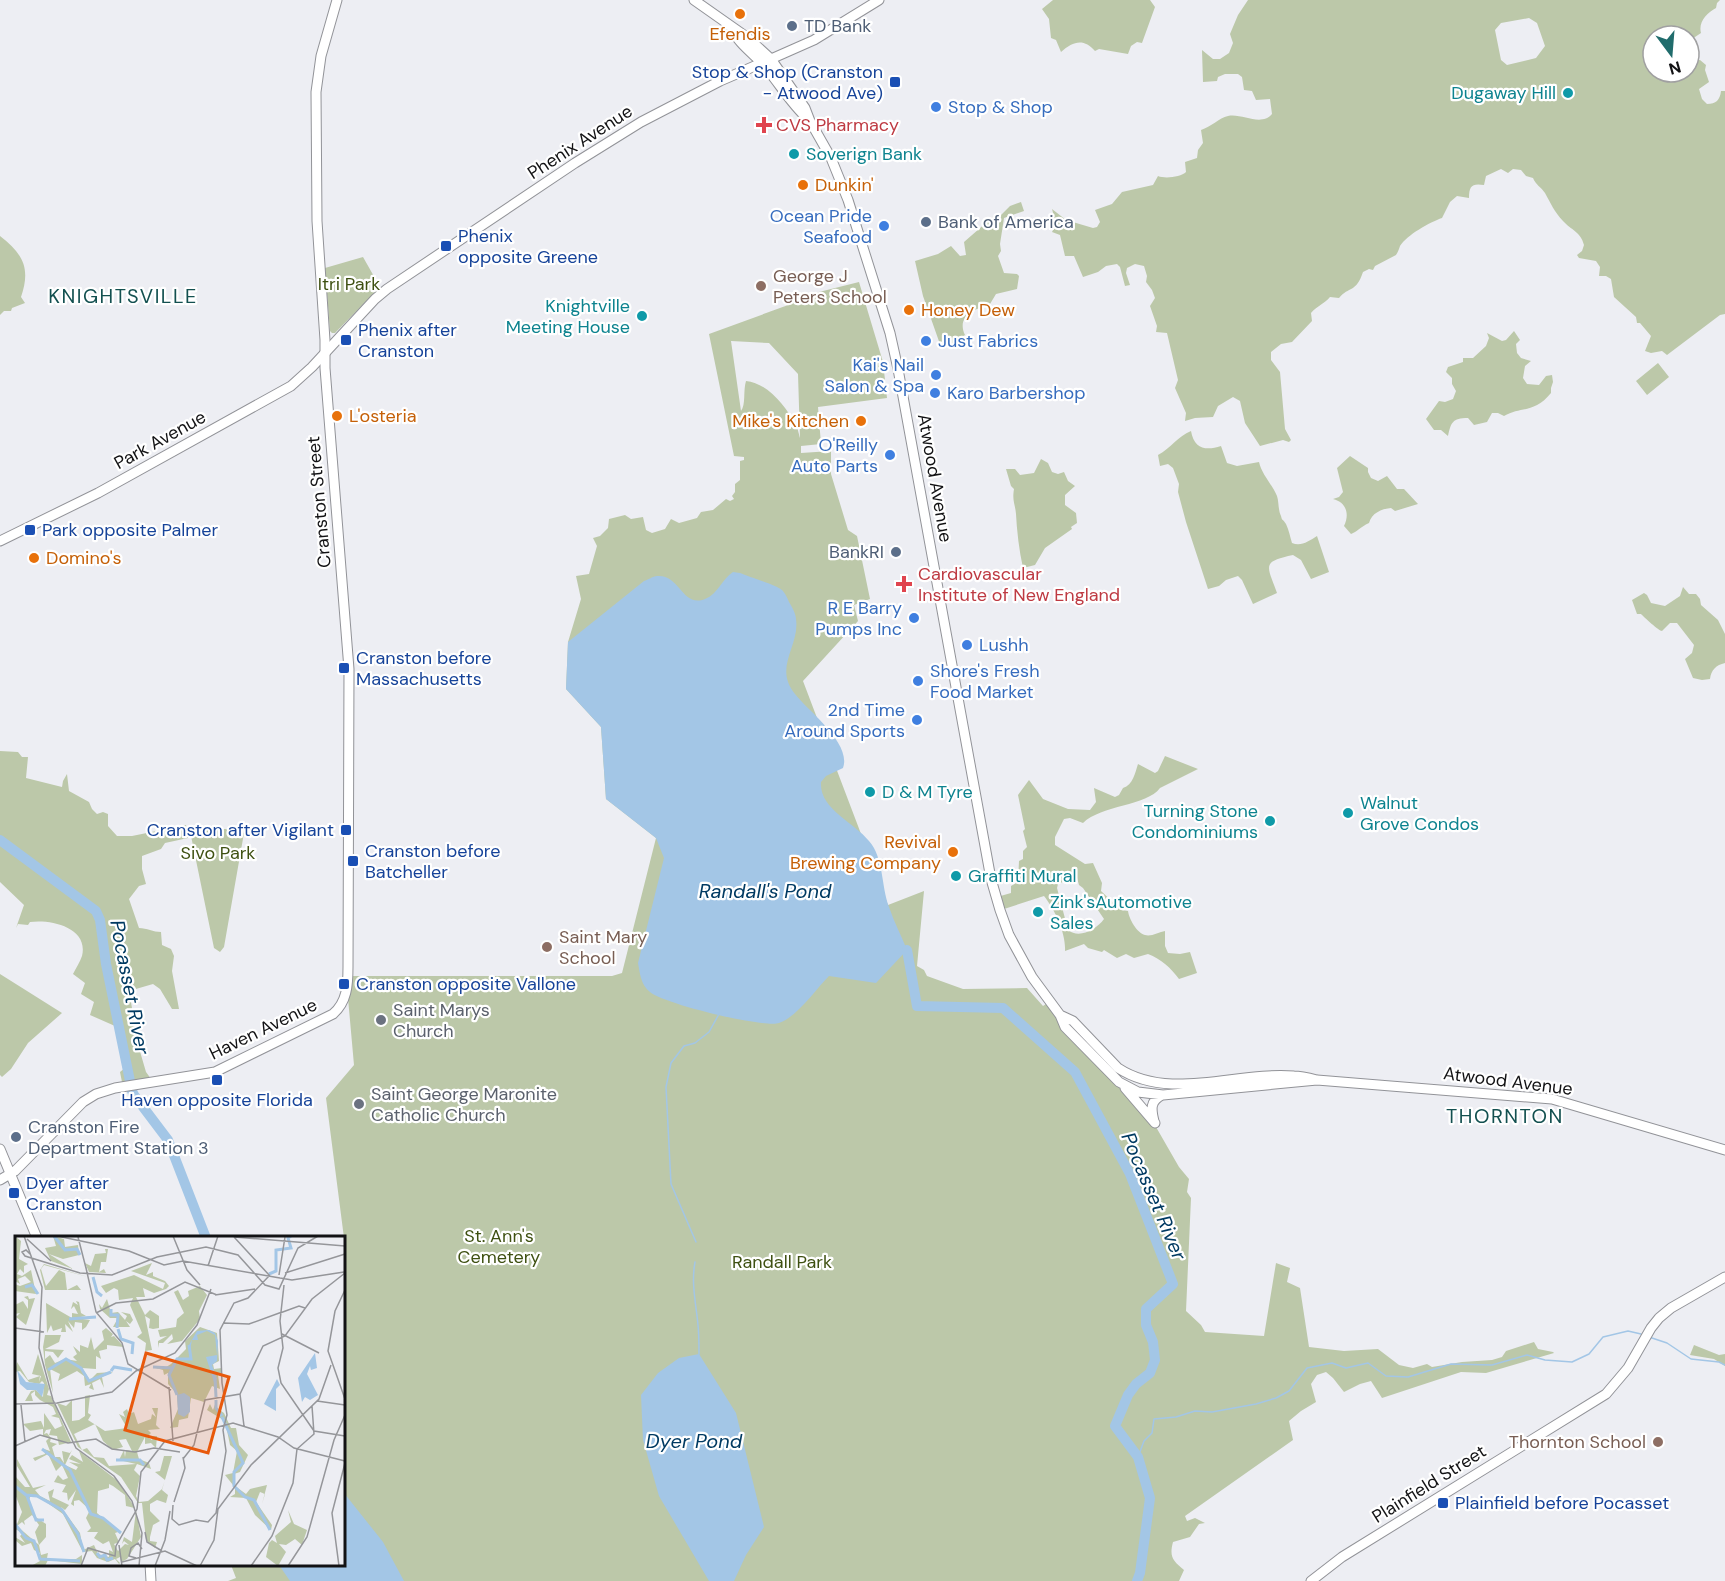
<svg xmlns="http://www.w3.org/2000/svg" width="1725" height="1581" font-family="'DM Sans',sans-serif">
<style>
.green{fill:#bcc8a9;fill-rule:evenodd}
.water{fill:#a3c6e6}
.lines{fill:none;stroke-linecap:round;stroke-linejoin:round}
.stream{stroke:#a3c6e6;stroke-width:1.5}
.river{stroke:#a3c6e6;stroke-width:10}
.secondary-casing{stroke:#929398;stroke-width:11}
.primary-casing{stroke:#929398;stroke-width:11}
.secondary{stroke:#fff;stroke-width:9}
.primary{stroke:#fff;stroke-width:9}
.food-dot{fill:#e8710a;stroke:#fff;stroke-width:2}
.service-dot{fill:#5c6f8a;stroke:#fff;stroke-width:2}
.transit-dot{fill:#1a4fb4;stroke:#fff;stroke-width:2}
.culture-dot{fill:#0f9aa8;stroke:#fff;stroke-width:2}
.shop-dot{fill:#3f7fe0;stroke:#fff;stroke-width:2}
.health-dot{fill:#e0444e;stroke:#fff;stroke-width:2}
.education-dot{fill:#8d6e63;stroke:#fff;stroke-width:2}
.worship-dot{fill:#6b7280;stroke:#fff;stroke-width:2}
.labels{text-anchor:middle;stroke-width:4.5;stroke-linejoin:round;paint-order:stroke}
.service-label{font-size:18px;fill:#4e5e75;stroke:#fff;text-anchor:start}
.food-label{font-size:18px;fill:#c56008;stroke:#fff;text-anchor:start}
.transit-label{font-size:18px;fill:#164399;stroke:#fff;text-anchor:start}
.culture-label{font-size:18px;fill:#0d838f;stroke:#fff;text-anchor:start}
.shop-label{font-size:18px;fill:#366cbe;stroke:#fff;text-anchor:start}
.health-label{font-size:18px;fill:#be3a42;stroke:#fff;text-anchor:start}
.street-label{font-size:18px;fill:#121214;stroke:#fff}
.education-label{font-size:18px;fill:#785e54;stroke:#fff;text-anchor:start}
.park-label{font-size:18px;fill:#3e5011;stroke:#fff}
.worship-label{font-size:18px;fill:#5b616d;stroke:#fff;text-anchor:start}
.neighbourhood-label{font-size:20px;letter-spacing:1.5px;fill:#135050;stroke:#fff}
.water-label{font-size:20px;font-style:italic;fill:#003a62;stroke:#fff}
.inset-river{fill:none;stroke:#a3c6e6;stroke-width:3}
.inset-road{fill:none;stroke:#95969a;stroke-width:1.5}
.view{fill:#e8590c;fill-opacity:0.15;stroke:#e8590c;stroke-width:3}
.inset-edge{fill:none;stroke:#121214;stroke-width:3}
</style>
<rect width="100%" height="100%" fill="#edeef3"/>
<path class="green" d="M1053 0H1150L1155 7 1142 43 1137 42 1131 46 1128 54 1099 49 1095 51C1084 38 1073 41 1061 52L1056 40 1051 38 1049 19 1042 9Z
M1248 0H1720L1717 3 1716 8C1707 13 1698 22 1701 33L1689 41V36H1653V72H1689V61L1700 60 1706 65 1705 70 1709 82 1699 89 1702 99 1707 104C1716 104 1720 100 1721 91H1725V314L1720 315 1667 355 1662 351 1651 353 1645 351 1651 336 1640 323H1637L1636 317 1614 297 1611 279 1606 276H1599L1600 267 1596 261 1579 258 1577 255 1582 251 1584 245C1581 232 1571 230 1563 221 1554 211 1551 204 1545 193 1541 187 1536 185 1533 178L1526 176 1521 170 1513 169 1508 173 1501 169 1486 176 1484 185C1472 183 1469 186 1469 198L1457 196 1450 202 1442 218C1430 222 1407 235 1400 246 1399 249 1398 252 1396 255L1375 266 1373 270 1369 269 1363 272C1356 293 1349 286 1339 298L1330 297C1324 304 1317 306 1311 313L1312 321 1292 342 1281 344 1271 352V360L1280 372 1285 429 1291 440 1289 442 1283 440 1260 446 1245 423 1240 401 1233 397 1218 406 1213 417 1195 418 1185 421 1186 413 1175 388 1178 380 1167 333 1156 332 1157 326 1150 306 1155 298 1152 290 1146 282 1147 276 1144 266 1135 264 1127 268 1126 273 1130 285 1125 286 1120 267 1117 264 1106 266 1098 272 1083 277 1074 256H1065L1060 235 1052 232 1056 224 1052 209 1066 220 1093 228 1097 227 1100 222 1095 210 1112 204 1122 192 1153 185 1158 176C1165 179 1181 177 1186 172L1185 162 1197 158 1198 150 1203 143 1201 130C1211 127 1219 118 1228 116 1242 113 1261 127 1272 114L1270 99 1256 100 1252 91 1244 90 1242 77 1238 74H1225L1218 77 1217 81 1203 82 1202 50 1213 59H1220L1229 53 1233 43 1230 34 1238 15ZM1529 18 1537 23 1545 46 1536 58 1507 65 1501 60 1495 30 1501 23Z
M1021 202 1024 211 1004 218 1000 244 1001 251 998 256 1004 273 1017 274 1019 276 1017 289 996 294 990 304C975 309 956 316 965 335L958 339V342L941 347 923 296 915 261 938 254 951 246 960 256 966 255 964 242 995 215H1001L1010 206Z
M0 236C23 254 31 268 21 297L25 303 12 308 11 311H4L0 315Z
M363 257 380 287 335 333H332L330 331 325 268Z
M859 282 883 362 887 398 818 407 821 444 801 446V453L831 451V474L848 530 857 536 870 599 854 605 858 621 803 681 888 905 924 891 917 966 924 970 927 976 963 989 1027 988 1043 1006 1049 1002 1087 1044 1113 1077 1156 1127 1179 1167 1189 1179 1187 1192 1191 1198 1186 1311 1201 1325 1205 1332 1264 1336 1276 1263 1290 1268 1287 1282 1300 1288 1309 1347 1344 1351 1378 1349 1399 1365 1413 1368 1427 1364 1432 1367 1462 1362 1492 1360 1502 1357 1506 1351 1534 1342 1538 1349 1553 1352 1554 1353 1486 1373 1461 1372 1382 1398 1371 1381 1360 1384 1344 1392 1333 1378 1326 1372 1317 1375 1311 1384 1316 1402 1301 1411 1289 1421 1293 1440 1185 1516 1187 1521 1195 1518 1205 1523 1199 1524 1190 1537 1173 1542C1169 1557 1173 1561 1184 1570L1179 1581H228L236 1578 231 1565 344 1564V1238L326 1098 354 1065 347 987 348 976H612L622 973 656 838 606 799 601 727 566 689 568 642 581 599 576 576 589 574 597 546 593 538 600 536 608 528 609 519 625 515 631 519 643 517 646 530 652 533 665 529 671 519 679 523 697 518 701 512 713 510 726 499 730 501 734 499 732 496 735 492V484L740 480V461L744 460V457L734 456 709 334 791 304V299ZM731 341 769 343 798 374 800 438C799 435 798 429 796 425 786 407 768 383 746 381 743 390 746 405 741 411Z
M1514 331 1520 340 1516 344 1517 353 1521 358 1531 361 1525 366 1523 378 1527 384 1539 385 1546 376 1552 375 1553 382 1551 388V393C1534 414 1521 406 1504 416L1498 413H1492L1487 422 1474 425 1468 418C1452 418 1451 423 1448 436L1441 430H1434L1426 419 1439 401 1445 402 1453 399 1456 391 1452 384V378L1446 372 1448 367 1463 362V358H1473L1486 346 1489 338 1487 333 1502 341 1506 340Z
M1658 363 1669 377 1647 395 1636 381Z
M1191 431C1194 449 1206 451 1221 446L1227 463 1237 466 1259 462C1262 475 1272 484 1277 496 1279 502 1278 510 1281 516 1282 521 1283 519 1286 524 1289 530 1290 537 1292 543 1301 547 1309 541 1317 536L1329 572 1311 579 1301 560 1293 555C1261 562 1267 565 1277 593L1253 604 1242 580 1238 576 1226 580 1219 586 1208 589 1186 522 1178 492 1179 484 1173 468 1168 464 1160 466 1158 455C1171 448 1178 436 1191 431Z
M1350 456 1368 468V472L1371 478 1378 481 1387 476 1397 489H1404L1418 504 1395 511 1391 508C1381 509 1372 513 1369 523 1360 527 1357 532 1351 534L1344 526C1350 514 1346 502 1333 499L1339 497 1343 492 1337 468Z
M1041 459 1048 463 1052 472 1058 474 1064 472 1068 481 1075 486 1065 495V505L1076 513 1077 523 1071 527 1072 529 1045 548 1035 565 1023 568C1019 550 1017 532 1016 514 1015 503 1012 501 1014 489L1011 486 1006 469H1015L1020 475 1034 473Z
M1683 587 1689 594H1696L1700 599 1701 605 1718 620 1725 634V663C1716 665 1711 670 1710 679L1702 680 1693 678 1685 659 1692 653 1694 645 1677 623H1670L1662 631C1659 631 1644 617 1641 614H1637L1632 600 1644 593 1647 595 1651 603 1665 606 1680 596Z
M0 751 18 752 22 757H28L26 778 62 787 63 781 67 774 69 791 89 802 92 809 97 814 103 812 108 814V826L117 836H132L186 825 188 838 165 843 161 849 142 856V869L146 884 139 886 129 899 139 928C147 928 153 932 161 932L162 945 171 949 174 956 172 971 179 1009H172L160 989 153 984 129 991 139 1048 146 1072 154 1083 123 1087 120 1072 125 1068 121 1041 115 1026 90 1015 94 1002 81 994 85 983 73 974C76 968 80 962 82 956 89 927 50 919 30 922L28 925 18 924 16 928 24 905 0 882Z
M1165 756 1198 769 1160 788C1147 806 1101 805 1083 823L1070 818 1064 819 1055 837V845L1085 864 1093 863 1102 883 1101 891 1121 910 1128 911C1129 919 1137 933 1145 935 1151 937 1159 932 1165 931V946L1168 953 1180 954 1190 952 1197 973 1179 979C1171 968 1161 959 1148 954L1134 958 1126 954 1117 958 1104 950 1102 952 1088 948 1084 944 1065 951C1066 933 1055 910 1044 896L1001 910 997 897 1011 893V886L1018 882 1019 861 1023 859V851L1027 847 1023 831 1025 829 1018 795 1029 780 1043 799 1068 809 1090 810 1096 802 1094 788 1115 797 1119 795 1123 788C1133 785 1135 773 1138 764L1155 773 1158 771ZM1074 877 1077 878 1079 885 1083 888 1104 919C1096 930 1079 939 1068 930L1057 888 1058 884Z
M195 829H238L244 833 224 947 220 952 214 948 190 831Z
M0 974 62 1013 28 1043 11 1069 2 1077 0 1075Z
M1694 1345 1719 1355 1725 1354V1366L1714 1359 1690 1355Z"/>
<path class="water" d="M733 572 740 573C749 577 776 585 782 590 785 593 788 599 789 602 792 607 796 614 796 619 800 646 773 667 795 694 808 711 852 743 843 768L826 776 821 782C819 809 854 822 869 841 884 858 881 886 889 907 894 922 901 935 907 950L876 983 829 976C816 989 797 1017 779 1023 763 1028 664 1004 650 992 641 985 640 974 638 963L664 858 656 838 606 799 601 727 566 689 568 642 644 581C648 580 653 576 657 576 680 574 682 608 705 599 718 594 722 579 733 572Z
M699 1354 736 1413 764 1527 746 1555 734 1581H709L659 1496 643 1440 641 1395 658 1373 679 1358Z
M344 1493 383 1542 404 1581H290L279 1565 344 1564Z"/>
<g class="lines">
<path class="stream" d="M696 1242 671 1184 666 1087 671 1063 684 1046 695 1043 709 1032 719 1014
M695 1262C691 1284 696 1303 698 1325 699 1334 699 1345 699 1354
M1649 1337 1667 1343 1691 1359 1719 1362 1725 1365
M1138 1457 1144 1441 1152 1433 1154 1419 1176 1417 1195 1411 1212 1412 1256 1404 1276 1398 1289 1391 1307 1368 1332 1363 1346 1368 1368 1363 1386 1376 1408 1377 1451 1364 1492 1365 1527 1355 1545 1360 1572 1362 1589 1354 1603 1337 1628 1331 1641 1334"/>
<path class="river" d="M0 840 96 911 100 920 106 964 130 1081
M907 950 917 1006 1003 1008 1075 1072 1130 1174 1173 1284 1146 1309V1325L1153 1342 1155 1360 1150 1373 1136 1384 1128 1395 1115 1426 1138 1457 1150 1498 1140 1573 1137 1581
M132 1091 134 1095 168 1140 206 1238"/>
<g class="secondary-casing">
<path id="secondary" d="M771 59 814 40 879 0
M0 1149 37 1238
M0 1180 15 1171 83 1102 96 1094 115 1088 215 1072 333 1014C347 1002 348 985 348 967L349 669 325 368V340L317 221 316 92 321 56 337 0
M150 1564 151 1581
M1311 1581 1342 1557 1606 1394 1628 1368 1651 1328 1659 1318 1671 1308 1725 1277"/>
</g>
<g class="primary-casing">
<path id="primary" d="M694 0 748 38 771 59 805 108 810 121 831 158 848 200 890 333 898 369 991 879 1000 910 1009 935 1032 977 1060 1015 1065 1027 1119 1082 1138 1092 1163 1095 1317 1080
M731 27C737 42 751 52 762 63 778 81 790 103 808 119
M0 541 98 493 291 386 312 367 375 299 387 289 575 163 641 122 720 81 771 59
M1060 1015 1073 1021 1118 1068C1170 1102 1237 1071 1294 1076 1301 1076 1309 1078 1317 1080L1552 1099 1725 1150
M1125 1088 1155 1123
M1154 1121C1151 1109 1150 1101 1162 1095"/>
</g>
<use href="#secondary" class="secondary"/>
<use href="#primary" class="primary"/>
</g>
<g class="food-dot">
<circle cx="740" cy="14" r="6"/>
<circle cx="803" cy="185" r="6"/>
<circle cx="909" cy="310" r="6"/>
<circle cx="337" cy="416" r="6"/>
<circle cx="861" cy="421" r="6"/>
<circle cx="34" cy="558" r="6"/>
<circle cx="953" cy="852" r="6"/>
</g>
<g class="service-dot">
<circle cx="792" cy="26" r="6"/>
<circle cx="926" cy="222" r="6"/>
<circle cx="896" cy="552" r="6"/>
<circle cx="16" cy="1137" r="6"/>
</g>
<g class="transit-dot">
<rect x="889" y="76" width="12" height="12" rx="3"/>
<rect x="440" y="240" width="12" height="12" rx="3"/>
<rect x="340" y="334" width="12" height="12" rx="3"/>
<rect x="24" y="524" width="12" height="12" rx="3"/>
<rect x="338" y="662" width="12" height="12" rx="3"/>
<rect x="340" y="824" width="12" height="12" rx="3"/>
<rect x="347" y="855" width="12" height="12" rx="3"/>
<rect x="338" y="978" width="12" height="12" rx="3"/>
<rect x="211" y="1074" width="12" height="12" rx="3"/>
<rect x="8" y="1187" width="12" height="12" rx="3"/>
<rect x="1437" y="1497" width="12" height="12" rx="3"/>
</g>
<g class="culture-dot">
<circle cx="1568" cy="93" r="6"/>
<circle cx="794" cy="154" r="6"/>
<circle cx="642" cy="316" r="6"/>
<circle cx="870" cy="792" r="6"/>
<circle cx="1348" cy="813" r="6"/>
<circle cx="1270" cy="821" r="6"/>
<circle cx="956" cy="876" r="6"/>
<circle cx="1038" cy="912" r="6"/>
</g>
<g class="shop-dot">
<circle cx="936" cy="107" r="6"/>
<circle cx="884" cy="226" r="6"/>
<circle cx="926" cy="341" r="6"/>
<circle cx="936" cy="375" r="6"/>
<circle cx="935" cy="393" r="6"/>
<circle cx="890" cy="455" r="6"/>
<circle cx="914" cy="618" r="6"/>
<circle cx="967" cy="645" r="6"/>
<circle cx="918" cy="681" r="6"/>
<circle cx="917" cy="720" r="6"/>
</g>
<g class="health-dot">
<path d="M761 116h6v6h6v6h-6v6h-6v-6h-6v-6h6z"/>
<path d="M901 575h6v6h6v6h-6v6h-6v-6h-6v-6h6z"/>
</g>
<g class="education-dot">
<circle cx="761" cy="286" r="6"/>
<circle cx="547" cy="947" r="6"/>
<circle cx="1658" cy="1442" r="6"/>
</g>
<g class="worship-dot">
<circle cx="381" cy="1020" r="6"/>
<circle cx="359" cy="1104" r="6"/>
</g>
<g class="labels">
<g class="service-label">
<text x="804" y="32">TD Bank</text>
<text x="938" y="228">Bank of America</text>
<text x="884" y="558" text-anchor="end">BankRI</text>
<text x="28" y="1133">Cranston Fire<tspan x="28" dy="21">Department Station 3</tspan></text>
</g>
<g class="food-label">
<text x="740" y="40" text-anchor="middle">Efendis</text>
<text x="815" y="191">Dunkin'</text>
<text x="921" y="316">Honey Dew</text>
<text x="349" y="422">L'osteria</text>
<text x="849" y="427" text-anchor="end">Mike's Kitchen</text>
<text x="46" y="564">Domino's</text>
<text x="941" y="848" text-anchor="end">Revival<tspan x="941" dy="21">Brewing Company</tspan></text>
</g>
<g class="transit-label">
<text x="883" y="78" text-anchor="end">Stop &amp; Shop (Cranston<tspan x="883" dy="21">- Atwood Ave)</tspan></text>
<text x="458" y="242">Phenix<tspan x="458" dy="21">opposite Greene</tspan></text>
<text x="358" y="336">Phenix after<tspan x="358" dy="21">Cranston</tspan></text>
<text x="42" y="536">Park opposite Palmer</text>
<text x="356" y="664">Cranston before<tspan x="356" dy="21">Massachusetts</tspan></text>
<text x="334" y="836" text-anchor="end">Cranston after Vigilant</text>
<text x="365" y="857">Cranston before<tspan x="365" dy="21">Batcheller</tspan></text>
<text x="356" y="990">Cranston opposite Vallone</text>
<text x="217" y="1106" text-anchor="middle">Haven opposite Florida</text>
<text x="26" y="1189">Dyer after<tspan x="26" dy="21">Cranston</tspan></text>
<text x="1455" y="1509">Plainfield before Pocasset</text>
</g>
<g class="culture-label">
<text x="1556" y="99" text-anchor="end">Dugaway Hill</text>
<text x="806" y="160">Soverign Bank</text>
<text x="630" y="312" text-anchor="end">Knightville<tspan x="630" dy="21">Meeting House</tspan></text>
<text x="882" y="798">D &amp; M Tyre</text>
<text x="1360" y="809">Walnut<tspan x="1360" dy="21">Grove Condos</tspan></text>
<text x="1258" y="817" text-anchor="end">Turning Stone<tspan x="1258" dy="21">Condominiums</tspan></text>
<text x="968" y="882">Graffiti Mural</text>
<text x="1050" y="908">Zink'sAutomotive<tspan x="1050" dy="21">Sales</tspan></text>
</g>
<g class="shop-label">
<text x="948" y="113">Stop &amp; Shop</text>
<text x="872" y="222" text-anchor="end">Ocean Pride<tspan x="872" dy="21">Seafood</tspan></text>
<text x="938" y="347">Just Fabrics</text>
<text x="924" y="371" text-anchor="end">Kai's Nail<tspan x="924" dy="21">Salon &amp; Spa</tspan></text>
<text x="947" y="399">Karo Barbershop</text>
<text x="878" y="451" text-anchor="end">O'Reilly<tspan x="878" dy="21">Auto Parts</tspan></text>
<text x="902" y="614" text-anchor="end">R E Barry<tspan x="902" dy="21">Pumps Inc</tspan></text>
<text x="979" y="651">Lushh</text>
<text x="930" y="677">Shore's Fresh<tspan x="930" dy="21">Food Market</tspan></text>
<text x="905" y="716" text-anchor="end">2nd Time<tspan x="905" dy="21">Around Sports</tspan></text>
</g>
<g class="health-label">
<text x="776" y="131">CVS Pharmacy</text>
<text x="918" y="580">Cardiovascular<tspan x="918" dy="21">Institute of New England</tspan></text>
</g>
<g class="street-label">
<text transform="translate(580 142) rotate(-33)" y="6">Phenix Avenue</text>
<text transform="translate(160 440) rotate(-29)" y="6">Park Avenue</text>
<text transform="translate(935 478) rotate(80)" y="6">Atwood Avenue</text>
<text transform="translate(319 502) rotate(-95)" y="6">Cranston Street</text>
<text transform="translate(263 1029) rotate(-26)" y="6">Haven Avenue</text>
<text transform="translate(1508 1081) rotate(7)" y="6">Atwood Avenue</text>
<text transform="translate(1429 1484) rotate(-32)" y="6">Plainfield Street</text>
</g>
<g class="education-label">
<text x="773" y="282">George J<tspan x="773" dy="21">Peters School</tspan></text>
<text x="559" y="943">Saint Mary<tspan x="559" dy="21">School</tspan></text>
<text x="1646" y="1448" text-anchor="end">Thornton School</text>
</g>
<g class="park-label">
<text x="349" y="290">Itri Park</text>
<text x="218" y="859">Sivo Park</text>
<text x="499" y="1242">St. Ann's<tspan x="499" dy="21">Cemetery</tspan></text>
<text x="782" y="1268">Randall Park</text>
</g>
<g class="worship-label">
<text x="393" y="1016">Saint Marys<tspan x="393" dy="21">Church</tspan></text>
<text x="371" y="1100">Saint George Maronite<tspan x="371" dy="21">Catholic Church</tspan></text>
</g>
<g class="neighbourhood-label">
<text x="123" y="303">KNIGHTSVILLE</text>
<text x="1505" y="1123">THORNTON</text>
</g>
<g class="water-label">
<text x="765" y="898">Randall's Pond</text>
<text transform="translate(130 987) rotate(79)" y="7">Pocasset River</text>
<text transform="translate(1154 1196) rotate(67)" y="7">Pocasset River</text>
<text x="694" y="1448">Dyer Pond</text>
</g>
</g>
<g transform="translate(15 1236)">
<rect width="330" height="330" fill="#edeef3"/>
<path d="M0 0 6 5 4 23 13 28 9 30V37L5 33 2 38 7 40 16 34 21 58 0 55V48L5 50 16 46 10 40 3 43 5 48 0 45ZM38 0 49 3 50 11 63 9 64 19 48 23 34 18 58 33 36 25 30 12 41 10ZM90 13H93L91 26H86L84 36 89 33 91 37 74 36 70 27 76 30 80 18 91 17ZM137 27 131 39 138 36V40L150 45 154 50 151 53 139 57 128 52 130 61H121L130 79 135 74 144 80V92L138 93 134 92 135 83 130 80 137 114 130 115 131 107 122 101 127 97 115 69 118 62 104 64 103 54 99 52 91 57 86 50 119 39 148 53 150 47 116 35ZM29 28 73 41 29 29 26 33 31 50 44 34 50 37 52 54 62 49 66 54H30L25 34ZM185 50 192 59 184 75 185 83 167 105 152 108 158 103 157 98 148 107H144L143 112V105L152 100 145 101 143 94 161 91 162 83 169 77 159 56 163 54 168 64 174 60 173 55ZM13 60 14 63 20 62 11 89 1 81 5 77 0 78V69L8 65 13 73V64L9 61ZM92 63 96 77 103 76 110 84 112 80 106 76 115 78 118 84 115 88 111 85 115 91H98L103 82H95L85 73 84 68 87 72ZM61 65 64 66 66 77 71 80 60 82 75 84 71 91 67 94V87L60 86 59 92 53 85 58 96 50 88 51 96H46L47 92 38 95 36 89 32 97 31 67 57 82V77L63 78 59 70 56 73 58 66 63 69ZM185 91 202 97 204 125 198 128 199 133 207 132V138L203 139 205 153 197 150 189 166 176 162 173 182 164 184 163 191 155 192 163 173 162 158 153 148V137L149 139 148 134 137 131 148 133 156 128 171 113 170 105ZM91 92 98 98 96 101 99 100 109 111 92 109V113L84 115 86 123 81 120V133L67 132 75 144 82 137 98 136 87 141 89 152 85 143 77 147 79 154 74 152 76 148 70 150 69 140 62 135 43 145 45 138 35 133 38 157 30 129 28 111 30 99H46L44 106 30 113 49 114 43 122 38 116 30 115V123L35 119 40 127 50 123 62 125 58 121 62 118 58 110 65 116V109L73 112 76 101 79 114 89 104 87 95ZM23 118 34 153 32 159 36 160 56 206 44 209 42 200 34 199 36 193 31 194 29 198 32 197 36 202 35 206 42 208 37 211 40 221H45L49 227 47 215 55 217 57 214 50 229 61 234 63 231 54 226 66 228 54 223 57 219 68 226 64 215 103 245 120 272 111 270 110 259 98 250 94 248V252L83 255 82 277 103 296 100 297 104 306 99 308 103 315 110 308 114 309 109 305 107 308 109 301 117 306 121 275 126 301 112 323 106 326 105 321 101 323 105 327 104 328 100 323 93 326 82 322 77 315 68 316 48 278 24 261H15L14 265 19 280 31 288V301L24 309 26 319 33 317 32 322 40 324 61 323 67 319V328L33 324 30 330H16L25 325V317L19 314 16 307 7 310 0 304V301L10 307 5 300 8 297 0 293 7 276 0 258V240L10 251H15L2 230V223L18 252 31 249 20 254 25 260 35 265 33 256 39 253 37 261 54 269 50 274 46 271 65 297 68 314 79 309 83 318 94 321V314L98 316 94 305 88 308 79 302 83 296H72L76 292 71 282 75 274 64 264 59 265V270L56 268 61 254 53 265 52 257 47 256 51 249 39 246 43 239 48 244 53 242 47 229 41 235 33 218 20 225 18 222 30 218 29 213 35 215 31 205 34 202 28 200V193L15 195 8 188 26 185 29 192V177L40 193 47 190 44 182 36 180 41 178 38 171 25 164 20 159V155L16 158 18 165H10L16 155 21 154 28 161 29 147 27 145 24 148 14 146 5 135 0 136 2 126 13 144 25 140 24 146 26 140 17 138ZM17 279 24 289 20 296 24 309 2 290 7 286 10 289 9 285ZM75 159 73 177 76 179 73 184 90 195 112 192 104 178 110 181 108 176 112 173 114 178 119 176 123 188 136 183 137 178 141 181 137 172H143L141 189 145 193 133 194 136 197 132 201 137 204 138 200H142L141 212 136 207 130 208V201L122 216 124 223 134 227 136 233 122 228 119 234 125 240 121 260 124 266 133 265 147 253 150 244 140 236 145 235 149 220H157L147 254 153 259 151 267 142 264 135 268V275L145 285 138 289 135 301V305L142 306 140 312 131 304 127 267H123L106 241 63 211 42 167 51 170 57 164V185L64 184 70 180V160ZM80 188 88 205 98 214 108 211 104 204 111 203 117 215 111 214 110 221 109 214 104 224 121 228 94 230 89 222 79 221 72 212 67 214 59 198ZM202 163V172L209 177 216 192H221L224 209 233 219 225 236 219 238 218 249 210 239 218 237 222 215 215 209 210 185 192 174 195 168 198 174ZM252 249 247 268 250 258 245 256 241 266 257 289 256 294 240 279 231 262 215 261 220 258V250L231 258 235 253ZM273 274 279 288 292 294 287 309 280 303 271 309 264 308 271 316 263 330 251 321 254 307 257 304 262 307 260 300 276 286Z" fill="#bcc8a9" fill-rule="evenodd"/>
<path d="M194 94 200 97 203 105 202 125 197 129 202 143 199 146 191 121 202 119 200 99 192 95 182 99 183 104H177L175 113 174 109 182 95ZM300 117 302 132 296 134 295 130 292 138 303 159 295 164 290 161 287 166 283 142ZM2 134 11 146 30 148 27 161 21 154H12L5 148ZM262 143 265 149 261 153V175L249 168ZM169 157 175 161V176L169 181 163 178 162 159Z" fill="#a3c6e6"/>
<path class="inset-river" d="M39 0 50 14 62 13 65 19M254 38 261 35V14L276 12 273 2 276 0M78 41 82 56 87 60M10 51 17 49 23 58M96 73V79H103L102 92M54 83 81 81M103 93 106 103 118 107 117 118M138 131 158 132M33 134 51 123 66 132 74 145 96 136M96 135 99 131 117 134M200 142 201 161M162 159 154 139 162 123H176L174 109M201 164V172L207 180M207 181 228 227 219 236V250L230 261 239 264 255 294M27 213 55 234 76 278 88 282 106 297M101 224H125L129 229M0 250 11 259 22 260 47 274 63 298 69 316M12 260 21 284H29M0 288 11 302 19 305 25 323 65 325M82 317 85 321 90 319 92 324 98 322"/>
<path class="inset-road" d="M9 0 27 51 24 112 38 164 61 212 99 240 117 265 127 297 124 330M42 0 114 15 149 29 168 25 265 42M158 0 172 34 185 49M63 1 72 36M219 1 330 10M219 1 255 40M12 3 36 25M15 18 11 14 7 16 10 20 65 37 97 39 142 21 191 11 223 19 250 49 264 53 283 12 303 0M193 30 203 0M71 32 81 76 107 107 113 128 156 154M270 37 330 18M264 39 270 1M265 42 277 44 329 36M269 49 265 85 268 112 263 132 266 147 299 195 330 200M330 54 320 75 313 115 330 163M200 59 240 53M81 77 101 67 138 63 170 46 202 59M265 77 284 70 290 72M208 87 234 88 267 76M0 92 29 96M267 98 304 117M154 151 158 205M225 158 229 190M302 165 330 169M42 167 97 156 121 135 160 117 182 89 196 53M0 168 43 167M6 169 10 206M0 210 25 199 53 207 81 203 97 213 120 216 139 212 165 216M168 223 179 209 190 164 225 158 248 110 270 100 297 63 330 37M159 266 170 232 168 221M158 269 157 283 164 289 181 284 193 286 201 277 211 215 208 194 212 179 207 147 205 94 219 67 233 62 254 40M130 296 132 306 147 315M104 309 107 330M121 322 114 320 116 312 123 307 127 313M107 326 150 315 182 330M66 330 73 312 100 320 101 310 122 273 126 236 150 205 218 187 263 201 279 212 330 225M140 330 150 304 155 275M185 330 199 304 203 273 236 229 304 163 316 129M236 330 257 300 278 247 282 213 299 198 297 170M273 330 292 301 319 204 330 179M324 330 317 277 330 227"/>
<path class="view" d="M131 117 214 141 193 217 110 194Z"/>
<rect width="330" height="330" class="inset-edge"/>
</g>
<g transform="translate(1671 54) rotate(164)"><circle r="28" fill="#ffffff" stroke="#a0a0a1" stroke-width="1.5"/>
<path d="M0-4.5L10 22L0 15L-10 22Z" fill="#206c6c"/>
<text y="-9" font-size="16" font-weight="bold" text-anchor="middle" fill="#121214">N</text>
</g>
</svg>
